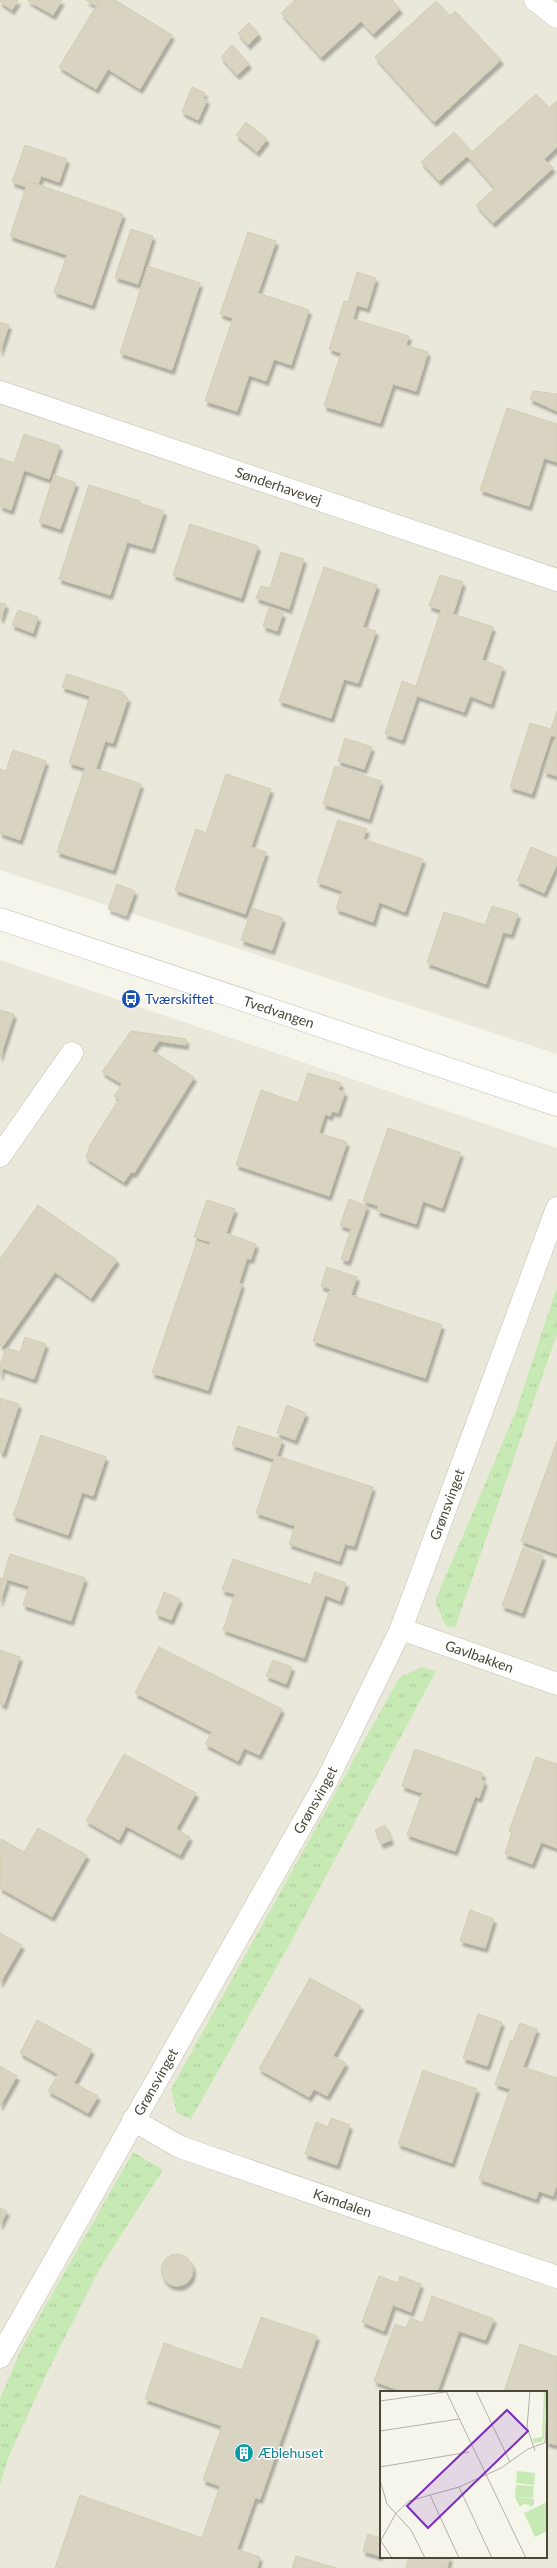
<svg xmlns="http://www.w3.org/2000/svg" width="557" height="2568" font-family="Lato,sans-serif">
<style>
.residential{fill:#eae8da;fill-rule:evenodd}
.grass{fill:url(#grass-tufts)}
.building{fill:#d8d4c1;stroke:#d3cdb4;filter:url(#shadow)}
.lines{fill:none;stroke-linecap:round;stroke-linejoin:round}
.minor-casing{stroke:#c2bfae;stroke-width:23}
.tertiary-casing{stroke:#c2bfae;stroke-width:23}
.minor{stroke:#fff;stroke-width:22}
.tertiary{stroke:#fff;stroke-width:22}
.labels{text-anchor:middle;stroke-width:3;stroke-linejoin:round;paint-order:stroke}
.street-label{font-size:14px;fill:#4b4839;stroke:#fff}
.transit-label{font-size:14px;fill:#164399;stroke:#fff;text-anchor:start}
.culture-label{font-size:14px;fill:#0d838f;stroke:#fff;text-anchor:start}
.inset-road{fill:none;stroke:#b2b0a4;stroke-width:1}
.view{fill:#7b2cbf;fill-opacity:0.15;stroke:#7b2cbf;stroke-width:2}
.inset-edge{fill:none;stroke:#4b4839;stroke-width:2}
</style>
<defs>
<pattern id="grass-tufts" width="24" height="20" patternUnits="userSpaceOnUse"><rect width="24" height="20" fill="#c7eab5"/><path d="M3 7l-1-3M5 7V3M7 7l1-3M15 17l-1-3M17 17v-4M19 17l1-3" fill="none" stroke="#acca9c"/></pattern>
<filter id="shadow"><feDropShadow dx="2.5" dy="4.5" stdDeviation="1" flood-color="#0004"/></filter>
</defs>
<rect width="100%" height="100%" fill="#f6f5ec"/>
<path class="residential" d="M0 0H557V1054L0 870Z
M0 960 557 1148V2568H0ZM381 2392H546V2557H381Z"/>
<path class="grass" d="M557 1287V1334L455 1628 446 1626 435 1601 516 1411Z
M421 1667 436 1671 288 1947 191 2119 177 2113 171 2089 399 1678Z
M133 2152 163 2170 100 2268 50 2367 8 2458 0 2485V2399L22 2347Z"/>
<path class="building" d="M0 0H18L12 10 0 2Z
M27 0H62L53 15Z
M86 0H100L97 6Z
M100 0H115L172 35 140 89 108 69 96 89 59 67Z
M295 0H392L400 9 373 34 361 21 321 57 281 13Z
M436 1 450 16 455 11 501 60 434 122 375 57Z
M249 23 259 34 248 45 238 33Z
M232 45 249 64 237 75 221 57Z
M192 87 205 93 203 98 207 100 198 120 182 112Z
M536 94 549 108 557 101V147L544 159 553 168 493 223 476 205 495 188 467 156 439 181 421 162 454 132 472 152Z
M246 122 267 139 257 152 236 135Z
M25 145 67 159 59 182 41 176 38 185 28 181 26 187 12 182Z
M28 181 123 214 92 305 54 292 67 255 10 236Z
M131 229 153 236 138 284 115 277Z
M248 232 276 241 258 293 309 310 291 365 274 359 266 381 249 375 237 411 205 401 233 318 220 314Z
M148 266 200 283 172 370 120 353Z
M357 272 376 278 367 308 357 305 353 319 409 336 406 345 428 352 416 391 393 384 380 423 324 406 341 353 329 349 344 301 348 302Z
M0 322 9 325 0 352Z
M533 391 557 394V411L530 399Z
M507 408 557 424V462L544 458 529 506 480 490Z
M24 434 60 446 49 479 24 470 11 510 0 506V458L14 463Z
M54 475 76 483 60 529 39 522Z
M89 485 140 501 139 503 164 511 152 549 127 542 110 595 59 579Z
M190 524 258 546 241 598 173 575Z
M281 552 304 559 289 609 256 598 261 586 270 588Z
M324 567 377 585 363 627 376 631 358 683 344 679 331 718 279 701Z
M440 575 463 582 453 614 493 627 482 660 503 667 491 704 470 696 464 712 417 696 402 740 385 734 402 681 416 686 441 610 429 606Z
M0 603 6 604 1 619 0 618Z
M269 608 283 613 277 631 263 626Z
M18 610 38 617 33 633 12 625Z
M67 674 123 692V696L128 698 113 743 105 741 96 769 141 784 113 870 57 852 85 768 69 763 90 696 62 687Z
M557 711V776L544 772 556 737 551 735 532 794 510 787 530 723 551 729Z
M345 738 372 747 364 769 338 761Z
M13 750 46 761 20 840 0 833V769L6 771Z
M335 766 381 781 369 819 323 804Z
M226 774 271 789 251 847 266 852 245 914 175 890 196 829 206 833Z
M338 820 367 829 363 839 423 859 405 912 379 902 373 922 336 909 342 891 317 882Z
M531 847 557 858V864L544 893 517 881Z
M117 884 135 891 126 916 108 909Z
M492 906 518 914 511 934 503 932 486 984 427 963 444 912 485 925Z
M252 908 283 918 272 950 241 940Z
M0 1010 14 1014 0 1057Z
M131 1031 186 1039V1045L159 1041 152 1051 194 1077 134 1173 131 1172 124 1182 86 1158 90 1145 119 1099 114 1096 122 1084 102 1072Z
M308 1073 341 1083 338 1090 345 1092 338 1113 332 1111 330 1116 325 1114 319 1133 347 1142 329 1196 236 1165 261 1090 298 1103Z
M388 1128 461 1153 442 1208 423 1201 416 1224 377 1211 379 1206 363 1201Z
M349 1199 367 1206 348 1261 341 1259 351 1229 340 1225Z
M207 1200 235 1209 226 1233 256 1244 251 1259 247 1258 239 1283 242 1284 208 1390 152 1373 197 1241 209 1245 210 1242 194 1237Z
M38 1205 117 1260 91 1298 55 1272 3 1346 0 1345V1259Z
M327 1267 357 1277 351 1295 442 1325 425 1378 313 1341 330 1289 321 1286Z
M25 1337 46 1344 34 1379 2 1368 0 1376V1365L6 1348 20 1352Z
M0 1398 19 1404 3 1453 0 1452Z
M287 1405 306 1413 295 1440 277 1433Z
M238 1426 282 1440 277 1456 373 1487 354 1546 345 1544 339 1561 289 1544 295 1526 256 1513 274 1459 232 1445Z
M41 1435 106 1457 93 1496 82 1492 68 1535 13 1516Z
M557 1441V1554L521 1541Z
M523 1548 543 1556 522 1613 502 1606Z
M10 1554 85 1578 71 1621 23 1605 29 1586 3 1578Z
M233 1559 311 1585 315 1572 346 1583 340 1601 325 1595 304 1658 223 1630 235 1594 222 1590Z
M0 1578 7 1581 0 1602Z
M164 1592 180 1599 171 1620 156 1614Z
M159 1647 282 1709 259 1755 244 1748 238 1761 205 1744 212 1732 135 1693Z
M0 1650 20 1657 4 1705 0 1703Z
M273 1660 292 1667 286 1684 266 1676Z
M415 1749 483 1773 481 1780 485 1781 479 1798 475 1796 455 1851 407 1835 422 1793 402 1786Z
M124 1754 196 1793 176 1829 190 1837 180 1855 126 1826 119 1840 86 1821Z
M536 1757 557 1764V1848L541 1842 532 1864 505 1854 512 1832 509 1831Z
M385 1825 391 1840 381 1844 375 1830Z
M38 1828 87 1855 52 1917 0 1888 1 1839 24 1852Z
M470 1910 494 1919 485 1948 460 1941Z
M0 1933 22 1945 0 1983Z
M310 1978 361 2006 333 2056 346 2063 327 2096 314 2089 309 2097 259 2069Z
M478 2014 502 2022 487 2066 463 2058Z
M37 2020 92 2050 74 2083 98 2096 88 2113 48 2091 58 2074 20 2053Z
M520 2023 537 2029 523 2067 557 2078V2184L553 2196 539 2191 536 2199 479 2179 510 2089 495 2084 511 2040 513 2041Z
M0 2066 17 2076 0 2106Z
M423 2070 477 2089 452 2163 398 2144Z
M331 2118 350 2125 337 2165 305 2154 316 2122 328 2127Z
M0 2208 7 2211 0 2225Z
M161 2270a16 16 0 1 1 32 0a16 16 0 1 1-32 0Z
M379 2276 398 2283 400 2276 421 2284 411 2312 393 2305 384 2331 362 2322Z
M432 2296 494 2319 485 2340 459 2331 437 2392H397L398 2390 374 2381 395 2324 406 2328 410 2318 423 2323Z
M261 2317 317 2336 260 2499 255 2498 237 2549 260 2557 257 2568H55L80 2495 202 2538 220 2486 203 2480 222 2426 145 2399 164 2343 242 2370Z
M520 2344 557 2357V2445L546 2442V2392H504Z
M368 2534 381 2538 380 2556 363 2551Z
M296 2556 336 2568H292Z
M409 2557H450L447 2568H406Z"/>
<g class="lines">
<g class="minor-casing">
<g id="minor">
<path d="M535 0 557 17"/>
<path id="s1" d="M0 392 557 580"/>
<path d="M0 1156 72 1053"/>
<path id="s2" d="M401 1629 557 1684"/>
<path id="s3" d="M133 2120 180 2147 557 2277"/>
<path id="s4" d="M0 2357 326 1782 401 1629 557 1208"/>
</g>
</g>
<g class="tertiary-casing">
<g id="tertiary">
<path id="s5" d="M0 919 557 1105"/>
</g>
</g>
<use href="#minor" class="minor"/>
<use href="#tertiary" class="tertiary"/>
</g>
<defs>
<g id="bus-disc" transform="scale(1)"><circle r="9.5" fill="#1a4fb4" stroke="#fff"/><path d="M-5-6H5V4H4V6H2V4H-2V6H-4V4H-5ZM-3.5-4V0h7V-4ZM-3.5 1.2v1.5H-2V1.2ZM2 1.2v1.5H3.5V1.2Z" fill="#fff"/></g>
<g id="building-disc" transform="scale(1)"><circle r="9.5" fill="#0f9aa8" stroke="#fff"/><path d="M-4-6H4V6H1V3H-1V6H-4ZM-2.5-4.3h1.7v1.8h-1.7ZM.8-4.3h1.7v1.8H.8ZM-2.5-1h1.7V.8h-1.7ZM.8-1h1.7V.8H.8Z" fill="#fff"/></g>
</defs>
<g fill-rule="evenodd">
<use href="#bus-disc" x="131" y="999"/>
<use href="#building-disc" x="244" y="2453"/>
</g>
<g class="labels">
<g class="street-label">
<text dy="5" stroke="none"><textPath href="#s1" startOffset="294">Sønderhavevej</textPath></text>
<text dy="5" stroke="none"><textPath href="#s5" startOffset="294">Tvedvangen</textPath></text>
<text dy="5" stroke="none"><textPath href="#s4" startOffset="964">Grønsvinget</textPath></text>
<text dy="5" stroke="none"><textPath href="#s2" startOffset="83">Gavlbakken</textPath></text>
<text dy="5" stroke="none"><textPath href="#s4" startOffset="640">Grønsvinget</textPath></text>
<text dy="5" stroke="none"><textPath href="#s4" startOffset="316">Grønsvinget</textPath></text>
<text dy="5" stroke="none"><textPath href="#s3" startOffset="226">Kamdalen</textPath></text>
</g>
<g class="transit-label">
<text x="145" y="1004">Tværskiftet</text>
</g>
<g class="culture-label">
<text x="258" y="2458">Æblehuset</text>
</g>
</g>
<g transform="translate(380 2391)">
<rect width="167" height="167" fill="#f6f5ec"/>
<path d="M164 0H167L164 47 162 51 154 52 152 48 162 46ZM135 106 154 108V114L148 117 150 114 144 113 140 116Z" fill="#c7eab5"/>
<path d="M137 80 155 82 154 94 136 92ZM136 94 154 95 153 107 135 106ZM167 111V140L155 146 144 122Z" fill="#c7eab5"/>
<path class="inset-road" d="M66 0 146 167M96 0 130 71M150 0 147 36 155 60M0 10 72 0M0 40 79 28M165 51 167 17M0 76 89 61M0 89 7 113 31 139 45 167M79 96 112 167M50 104 79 167M1 150 12 167M0 151 16 122 29 110 79 96 121 77 148 58 167 51"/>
<path class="view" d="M127 19 148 40 48 137 27 115Z"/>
<rect width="167" height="167" class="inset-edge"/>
</g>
</svg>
